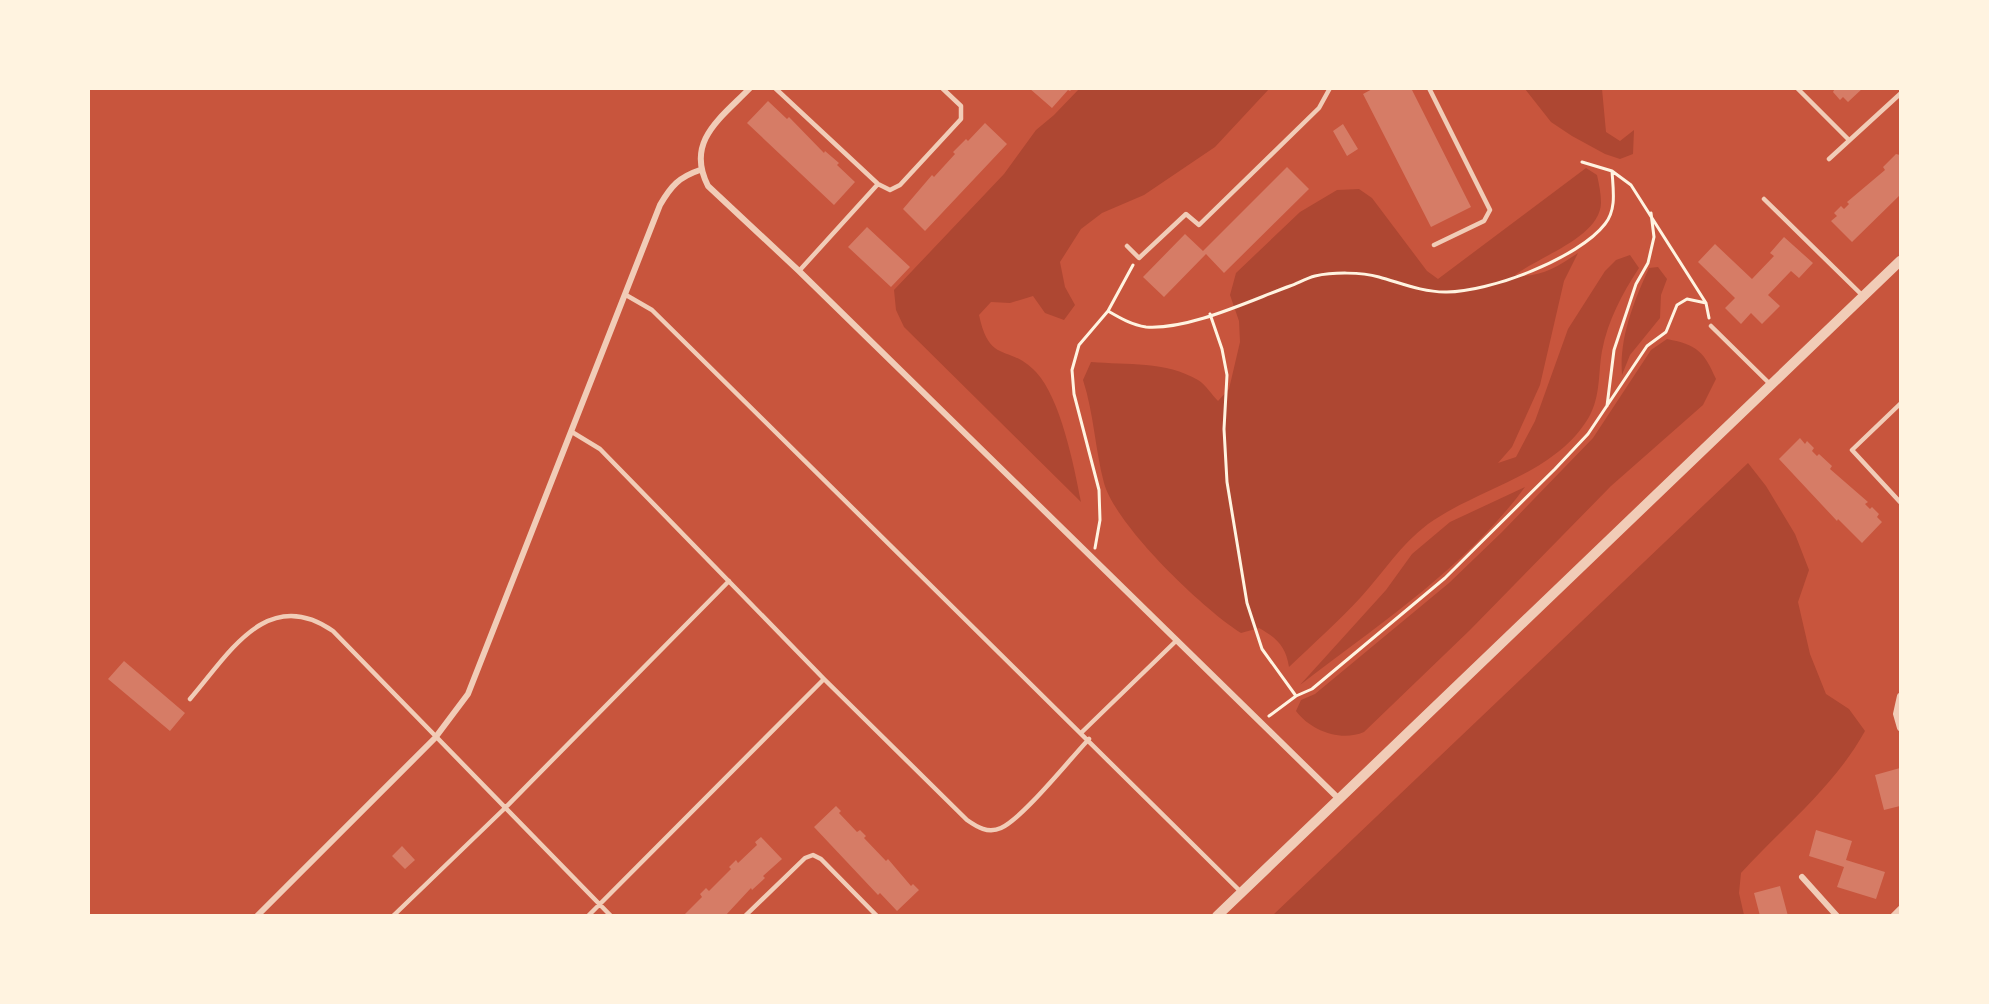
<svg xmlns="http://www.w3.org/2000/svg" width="1989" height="1004" font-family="Roboto,sans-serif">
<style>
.green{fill:#ae4732}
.building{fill:#d67c66}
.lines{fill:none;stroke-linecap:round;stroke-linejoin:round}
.path{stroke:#fff3e0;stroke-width:3}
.service{stroke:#f1ccb7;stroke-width:4.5}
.minor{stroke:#f1ccb7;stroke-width:6}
.tertiary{stroke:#f1ccb7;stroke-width:10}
</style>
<rect width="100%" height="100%" fill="#c8553d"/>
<path class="green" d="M1079 89H1269L1215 147 1144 195 1102 213 1081 229 1060 262 1065 287 1075 305 1064 320 1045 313 1033 296 1010 303 991 302 979 315C990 366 1009 343 1036 372 1061 399 1074 466 1081 502L904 327 896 310 894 290 1004 174 1036 130 1054 115Z
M1525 89H1602L1606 132 1620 141 1634 130 1633 154 1620 159 1605 154 1572 136 1551 122Z
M1586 168 1597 175C1599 184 1601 194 1601 203 1600 237 1540 256 1515 275 1538 279 1559 266 1578 253L1564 281 1540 385 1512 447 1498 463 1516 457 1535 421 1568 329 1605 271 1616 260 1630 255 1639 268C1622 294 1608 320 1602 351 1598 373 1601 395 1589 417 1555 475 1480 487 1428 524 1401 544 1383 573 1361 597 1338 622 1313 644 1289 667 1286 647 1277 638 1259 628L1241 633C1203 609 1116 526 1104 483 1095 449 1094 414 1083 380L1091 362C1127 365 1166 361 1198 380 1206 385 1212 395 1218 401L1229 389 1240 342 1239 321 1230 295 1236 273 1300 212 1337 190 1359 189 1372 198 1427 271 1438 279Z
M1658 267 1667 279 1661 295 1660 318 1630 355 1622 375C1619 338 1634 301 1649 268Z
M1667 339C1698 345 1704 352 1716 379L1703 405 1611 486 1470 630 1364 732C1341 742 1311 731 1296 711L1301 700 1315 694 1449 583 1502 532 1593 438 1651 350Z
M1748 463 1766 486 1795 534 1809 570 1798 602 1810 654 1826 694 1849 709 1865 731C1834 787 1784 826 1741 873L1739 893 1744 915H1273Z
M1525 487C1466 567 1378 625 1300 685L1386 590 1412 554 1450 522Z"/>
<path class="building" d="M1029 88H1073L1070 91 1068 90 1052 108Z
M1374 88H1411L1471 207 1431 227 1363 94Z
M1835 88H1863L1848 102 1843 97 1840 100 1833 92Z
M768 101 787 119 789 117 824 153 825 151 839 163 837 165 855 182 834 205 747 123Z
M985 123 1007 144 925 231 903 209 932 175 934 177 955 154 953 152 966 139 968 141Z
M1343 124 1358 149 1347 156 1333 131Z
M1896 154 1900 155V195L1852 242 1831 221 1837 216 1834 213 1841 206 1844 209 1849 204 1847 202 1885 170 1883 167Z
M1287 167 1309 189 1224 273 1206 254 1164 297 1143 277 1185 234 1203 251Z
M867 227 910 267 891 287 848 247Z
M1784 237 1813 263 1799 278 1791 271 1768 295 1780 306 1762 324 1751 313 1741 324 1725 308 1735 298 1698 262 1715 244 1752 279 1774 256 1770 253Z
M1800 438 1805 444 1807 441 1814 448 1812 451 1817 456 1819 454 1832 466 1830 469 1868 502 1865 504 1870 509 1872 507 1879 514 1877 517 1882 522 1862 543 1838 519 1837 521 1779 459Z
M124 661 185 713 170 731 108 679Z
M1900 768V806L1884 810 1875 775Z
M836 806 841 811 839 813 857 832 860 830 866 836 864 838 886 861 888 859 911 886 913 884 919 890 897 911 880 893 878 895 814 827Z
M1816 830 1852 841 1846 860 1885 872 1876 899 1837 887 1844 867 1809 856Z
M761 837 782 859 763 876 765 878 752 890 751 888 725 916H683L702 897 700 894 706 888 709 891 731 869 729 867 736 860 738 863 757 845 755 842Z
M402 846 415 860 405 869 392 856Z
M1780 886 1788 916H1760L1754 893Z"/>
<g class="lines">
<path class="path" d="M1582 162 1612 171 1631 185 1706 303
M1108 311C1120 318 1132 325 1146 327 1189 330 1249 301 1290 286 1298 283 1307 278 1315 276 1333 272 1361 272 1379 277 1401 283 1422 292 1445 292 1488 293 1579 258 1605 224 1617 209 1613 189 1612 171
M1210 314 1222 349 1227 375 1224 429 1227 482 1247 603 1262 649 1296 696
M1607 406 1614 350 1636 284 1648 263 1654 237 1651 213
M1095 548 1100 520 1099 490 1074 394 1072 370 1079 345 1108 311 1133 265
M1269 716 1296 696 1312 689 1445 578 1555 469 1588 434 1647 346 1666 332 1677 305 1687 299 1706 303 1709 318"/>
<path class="service" d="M775 88 878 184 890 190 900 185 961 119V106L942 88
M1429 88 1490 210 1484 221 1434 245
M1797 88 1849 140
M1829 159 1900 94
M1764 199 1863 296
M1127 246 1139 258 1186 214 1199 225 1319 108 1330 88
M799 271 878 184
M626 295 652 310 1241 892
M1711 326 1771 385
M1900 404 1852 450 1900 502
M572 432 600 449 824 679 967 820C977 827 988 834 1001 828 1023 818 1070 759 1089 739
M190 699C229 654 267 585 333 631L611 916
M1082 732 1177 640
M393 916 504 809 729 581
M588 916 824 679
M745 916 805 858 813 855 821 859 877 916"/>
<path class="minor" d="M750 88C721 118 685 141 708 186L799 271 1339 799
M1900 696 1896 714 1900 728
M1802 877 1837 916
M257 916 435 738 468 694 660 205C671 186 679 177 700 170
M1893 916 1900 909"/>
<path class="tertiary" d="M1217 916 1900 261"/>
</g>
<rect width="1989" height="1004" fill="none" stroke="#fff3e0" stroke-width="180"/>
</svg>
